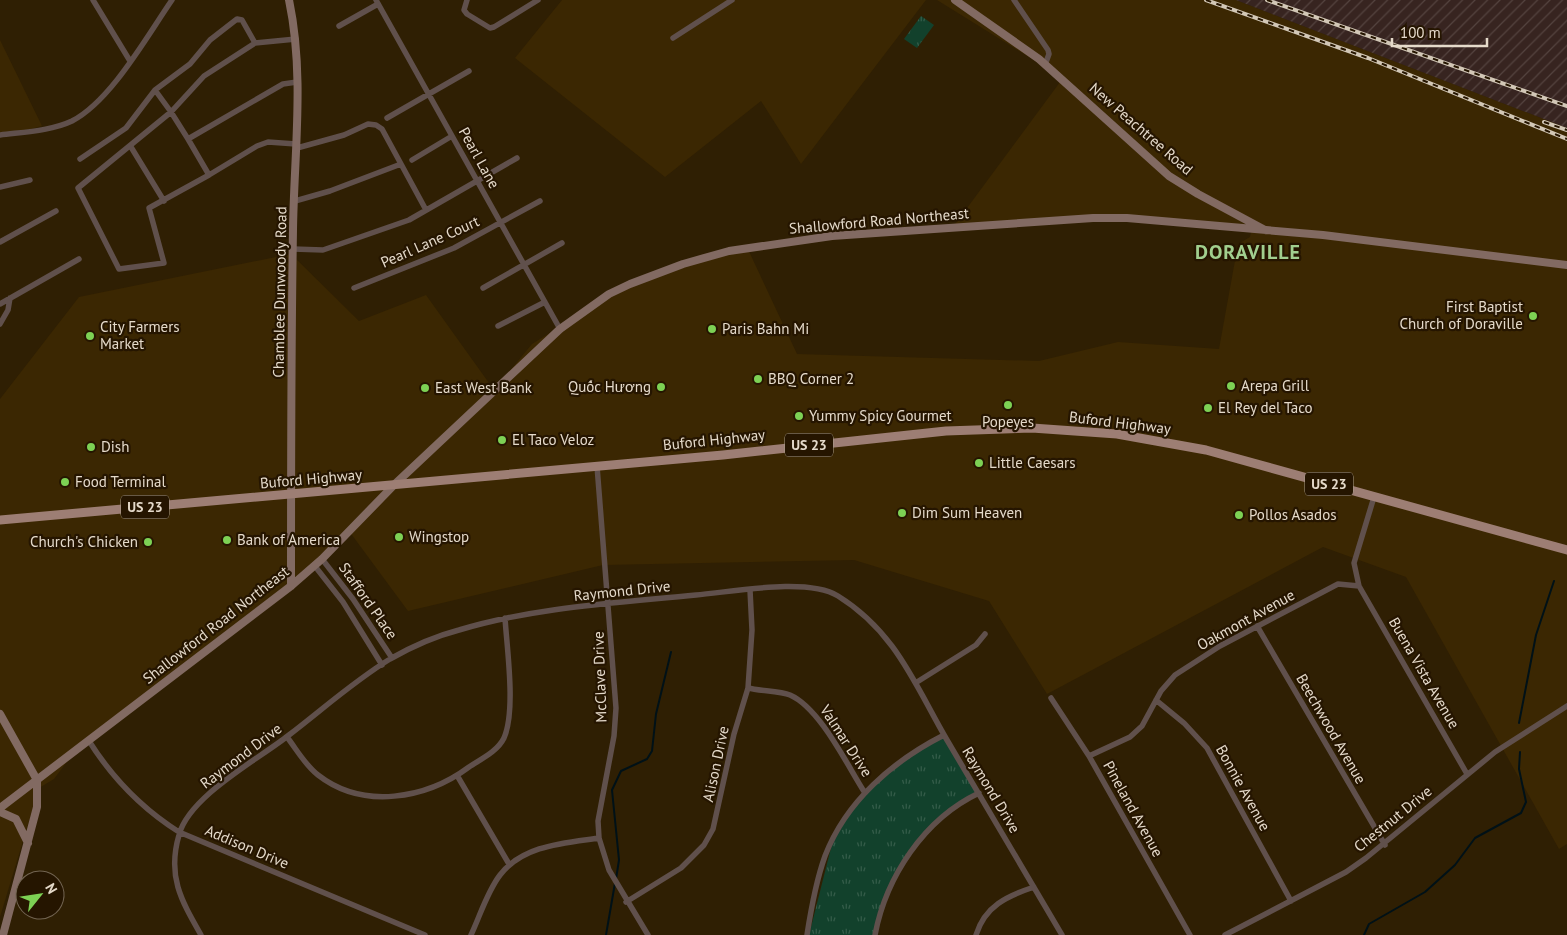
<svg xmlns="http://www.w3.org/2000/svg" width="1567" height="935" font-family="'PT Sans',sans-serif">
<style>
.built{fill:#3b2702}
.industrial{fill:url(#industrial-furrows)}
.grass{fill:url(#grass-tufts)}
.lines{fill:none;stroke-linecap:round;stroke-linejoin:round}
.stream{stroke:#001117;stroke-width:2}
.street{stroke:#60504c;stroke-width:5.5}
.secondary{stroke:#826a62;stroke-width:8}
.primary{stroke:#9d7e74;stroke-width:9}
.rail-casing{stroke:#d2c7b6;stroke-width:4}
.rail{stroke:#251500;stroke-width:2;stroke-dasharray:5.5;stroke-linecap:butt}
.poi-dot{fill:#7dd154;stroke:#251500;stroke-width:2}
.labels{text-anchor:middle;stroke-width:4.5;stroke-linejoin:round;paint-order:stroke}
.shield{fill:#251500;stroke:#ab9f8d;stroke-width:1}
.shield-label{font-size:14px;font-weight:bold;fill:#e5daca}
.street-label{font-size:15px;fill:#e5daca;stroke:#251500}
.poi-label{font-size:15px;fill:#e5daca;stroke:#251500;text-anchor:start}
.district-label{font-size:20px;font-weight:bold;letter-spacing:1px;fill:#a1cf8e;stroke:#251500}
</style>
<defs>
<pattern id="industrial-furrows" width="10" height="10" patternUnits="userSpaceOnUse" patternTransform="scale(1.25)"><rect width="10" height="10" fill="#372420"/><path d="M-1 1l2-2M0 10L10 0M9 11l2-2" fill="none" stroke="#54433f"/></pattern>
<pattern id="grass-tufts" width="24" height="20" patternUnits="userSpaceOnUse" patternTransform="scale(1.25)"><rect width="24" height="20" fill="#12412c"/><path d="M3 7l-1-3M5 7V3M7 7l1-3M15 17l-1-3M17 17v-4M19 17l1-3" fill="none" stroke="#345c49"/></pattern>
</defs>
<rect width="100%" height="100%" fill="#2f1f03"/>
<path class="built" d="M562 0H926L801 164 761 101 665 177 515 58Z
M937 0H1236L1567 128V844L1559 849 1406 577 1323 547 1047 694 989 601 854 560 603 565 408 611 349 531 291 586 82 742 54 779 39 788 0 917V399L79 297 291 254 359 321 426 295 494 390 532 344 620 289 746 245 797 354 1039 361 1118 342 1219 349 1238 244 1250 237 1251 232 1116 219 953 227 1063 78Z
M0 40 42 126 0 137Z"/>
<path class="industrial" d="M1236 0H1567V128Z"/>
<path class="grass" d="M921 16 934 25 917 48 904 39Z
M944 735 978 793 931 827 899 867 874 935H809L834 836 868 788 895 763Z"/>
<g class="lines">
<path class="stream" d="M1519 723 1536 635 1554 581
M616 879 619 860 612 790 621 771 647 759 652 751 656 714 671 652
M606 935 615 883
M1364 935 1369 924 1425 892 1455 865 1475 838 1521 813 1526 802 1519 769 1520 752"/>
<path class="street" d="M93 0 130 61
M376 0 560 329
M467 0 464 10 467 14 490 28 494 27 538 0
M1014 0 1048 50 1049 54 1045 65
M339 26 378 4
M673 38 732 0
M155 90 171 112 204 76 255 43 296 39
M387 118 469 71
M0 135C23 132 51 131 72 121 111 101 147 36 172 0
M188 139 171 112 78 188 119 269 164 263 149 208 209 175
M296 144 268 142 257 146 209 175 188 139 283 84 297 82
M131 147 164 201
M297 148 344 135 368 124 376 125 382 129 426 210
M80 159 126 128 155 90 190 64 210 40 237 19 242 20 255 43
M412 160 452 136
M0 187 30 180
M295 201 330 191 401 164
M0 242 56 211
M293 249 323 250 409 220 517 158
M354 288 454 248 540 201
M483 288 562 243
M0 304 79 259
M0 324 8 310 10 298
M498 326 545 302
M597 466 616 708 614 736 598 821 599 838 609 870 648 935
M1374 497 1354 563 1359 586 1467 774
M322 559 353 599 392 658
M314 565 343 602 382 665
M1257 626 1385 845
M917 682 976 645 985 634
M748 688C760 691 780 691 790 695 820 708 847 765 865 793
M1051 698 1089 756 1190 935
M1156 700 1184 723 1207 748 1291 901
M287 737C297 750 305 765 318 775 363 810 426 799 469 767 481 759 497 752 504 738 516 711 507 649 505 618
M89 741C113 779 141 808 179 832L425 935
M1089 756 1130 737 1142 726 1161 691 1175 675 1220 646 1338 584 1359 586
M458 777 509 864
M626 902 681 868 704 845 713 829 734 734 748 688 752 630 750 590
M201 935C181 900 167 876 179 835 189 796 259 759 289 735 323 709 354 681 390 659 411 647 436 636 459 630 535 607 617 603 696 595 732 592 807 577 838 596 896 632 915 685 947 740 986 805 1024 870 1062 935
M471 935C480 916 487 892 500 875 523 845 565 843 599 838
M807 935C811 909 816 881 825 856 846 801 893 761 944 735
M875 935C886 877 924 819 979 793
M976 935C985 906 1007 896 1034 887
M1225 935 1346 872 1366 858 1495 752 1567 706"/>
<path class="secondary" d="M289 0C305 76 294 153 293 230 291 349 291 467 291 586
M955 0 1039 59 1169 176 1198 194 1265 230
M0 714 37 780V807L3 935
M0 808 291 586 322 559 394 485 560 329 609 294 630 284 683 264 729 251 832 236 1093 218H1127L1323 235 1567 265
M0 812 16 819 28 843"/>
<path class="primary" d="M0 520 723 455 946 431 1032 428 1117 434 1206 450 1567 550"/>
<g class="rail-casing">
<path id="rail" d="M1206 0 1368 58 1567 139
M1267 0 1567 106
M1544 122 1567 130"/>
</g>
<use href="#rail" class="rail"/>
</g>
<g class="poi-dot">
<circle cx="1533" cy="316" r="5"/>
<circle cx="712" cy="329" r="5"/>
<circle cx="90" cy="336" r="5"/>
<circle cx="758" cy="379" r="5"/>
<circle cx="1231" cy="386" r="5"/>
<circle cx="661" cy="387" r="5"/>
<circle cx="425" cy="388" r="5"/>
<circle cx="1008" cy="405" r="5"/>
<circle cx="1208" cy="408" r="5"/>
<circle cx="799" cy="416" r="5"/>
<circle cx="502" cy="440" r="5"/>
<circle cx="91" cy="447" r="5"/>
<circle cx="979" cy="463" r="5"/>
<circle cx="65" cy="482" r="5"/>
<circle cx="902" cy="513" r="5"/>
<circle cx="1239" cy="515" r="5"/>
<circle cx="399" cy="537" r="5"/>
<circle cx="227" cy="540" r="5"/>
<circle cx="148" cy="542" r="5"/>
</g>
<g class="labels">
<g class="shield">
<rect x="785" y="433.5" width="48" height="23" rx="4"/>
<rect x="1305" y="472.5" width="48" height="23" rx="4"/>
<rect x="121" y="495.5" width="48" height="23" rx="4"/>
</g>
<g class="shield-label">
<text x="809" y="450">US 23</text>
<text x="1329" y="489">US 23</text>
<text x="145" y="512">US 23</text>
</g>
<g class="street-label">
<text transform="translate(1141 129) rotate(41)" y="5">New Peachtree Road</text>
<text transform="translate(479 158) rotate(61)" y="5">Pearl Lane</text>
<text transform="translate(879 221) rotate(-5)" y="5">Shallowford Road Northeast</text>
<text transform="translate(430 242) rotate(-24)" y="5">Pearl Lane Court</text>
<text transform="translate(280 292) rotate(-89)" y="5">Chamblee Dunwoody Road</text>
<text transform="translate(1120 423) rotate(7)" y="5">Buford Highway</text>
<text transform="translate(714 440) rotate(-6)" y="5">Buford Highway</text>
<text transform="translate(311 479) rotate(-5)" y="5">Buford Highway</text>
<text transform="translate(622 591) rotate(-6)" y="5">Raymond Drive</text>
<text transform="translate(368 601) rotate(55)" y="5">Stafford Place</text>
<text transform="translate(1246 620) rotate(-29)" y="5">Oakmont Avenue</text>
<text transform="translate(216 625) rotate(-38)" y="5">Shallowford Road Northeast</text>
<text transform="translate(1424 673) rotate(60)" y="5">Buena Vista Avenue</text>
<text transform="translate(600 677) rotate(-92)" y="5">McClave Drive</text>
<text transform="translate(1331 729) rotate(60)" y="5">Beechwood Avenue</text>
<text transform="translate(846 741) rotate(57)" y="5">Valmar Drive</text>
<text transform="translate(241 756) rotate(-37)" y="5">Raymond Drive</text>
<text transform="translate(716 764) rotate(-78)" y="5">Alison Drive</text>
<text transform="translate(1243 788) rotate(61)" y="5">Bonnie Avenue</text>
<text transform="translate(991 790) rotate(59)" y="5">Raymond Drive</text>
<text transform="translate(1133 809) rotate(61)" y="5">Pineland Avenue</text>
<text transform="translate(1393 819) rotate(-39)" y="5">Chestnut Drive</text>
<text transform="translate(247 847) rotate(23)" y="5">Addison Drive</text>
</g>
<g class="poi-label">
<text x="1523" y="312" text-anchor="end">First Baptist<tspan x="1523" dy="17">Church of Doraville</tspan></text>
<text x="100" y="332">City Farmers<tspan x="100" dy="17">Market</tspan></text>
<text x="722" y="334">Paris Bahn Mi</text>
<text x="768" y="384">BBQ Corner 2</text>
<text x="1241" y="391">Arepa Grill</text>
<text x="651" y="392" text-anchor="end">Quốc Hương</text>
<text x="435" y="393">East West Bank</text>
<text x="1218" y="413">El Rey del Taco</text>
<text x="809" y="421">Yummy Spicy Gourmet</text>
<text x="1008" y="427" text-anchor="middle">Popeyes</text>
<text x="512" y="445">El Taco Veloz</text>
<text x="101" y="452">Dish</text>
<text x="989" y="468">Little Caesars</text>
<text x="75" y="487">Food Terminal</text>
<text x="912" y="518">Dim Sum Heaven</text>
<text x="1249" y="520">Pollos Asados</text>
<text x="409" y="542">Wingstop</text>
<text x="237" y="545">Bank of America</text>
<text x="138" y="547" text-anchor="end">Church's Chicken</text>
</g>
<g class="district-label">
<text x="1248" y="259">DORAVILLE</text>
</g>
</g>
<g transform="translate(40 895) rotate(60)"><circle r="24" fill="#251500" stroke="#726451"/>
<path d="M0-4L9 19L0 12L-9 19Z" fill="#7dd154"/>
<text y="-8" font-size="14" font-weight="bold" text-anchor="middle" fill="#e5daca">N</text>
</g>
<path d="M1392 38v8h95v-8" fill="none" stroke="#e5daca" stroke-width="2.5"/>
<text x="1400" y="38" font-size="15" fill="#e5daca" stroke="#251500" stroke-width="4" paint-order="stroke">100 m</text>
</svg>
